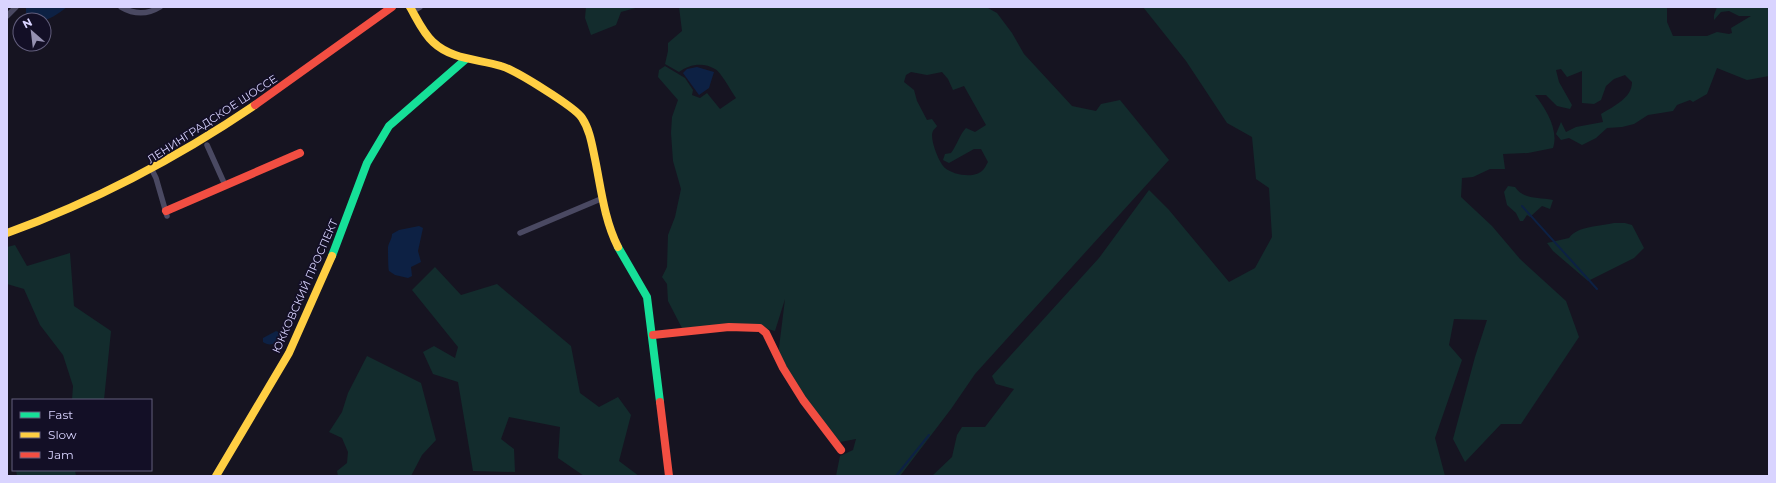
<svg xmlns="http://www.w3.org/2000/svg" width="1776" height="483" font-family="Montserrat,sans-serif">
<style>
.green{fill:#132c2d;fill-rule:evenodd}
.water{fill:#0d2144}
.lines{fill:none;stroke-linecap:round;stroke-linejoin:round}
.stream{stroke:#0d2144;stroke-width:2}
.street{stroke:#4a4962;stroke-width:5.5}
.fast{stroke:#16e098;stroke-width:8}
.slow{stroke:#ffcf43;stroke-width:8}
.jam{stroke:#f24e42;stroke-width:8}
.labels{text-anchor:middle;stroke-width:3.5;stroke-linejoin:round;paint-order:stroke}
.street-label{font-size:11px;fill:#d9d4ff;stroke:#130f26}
</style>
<rect width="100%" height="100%" fill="#161421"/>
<path class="green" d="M586 7H639L621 12 616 25 591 35 585 18Z
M679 7H986L997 13 1012 33 1024 54 1072 106 1096 111 1101 104 1120 100 1169 160 975 374 951 409 900 476H836L840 456 853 450 856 439 840 442 813 413 778 356 785 299 775 331 753 325 684 332 668 301 667 284 662 277 667 267 668 235 675 217 681 189 673 161 671 133 672 117 678 100 658 77 659 70 665 66 685 78 693 90 692 95 700 98 707 93 720 109 736 98C731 91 721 72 715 69 704 62 689 64 679 72L665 64 668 51V43L682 31ZM911 72 927 75 942 72 948 79 953 90 964 86 986 125 975 132 966 128C960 134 957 145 951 153L945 154 943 160 949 163 974 149H981L988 162C986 165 985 168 983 170 975 179 953 175 945 168 939 163 929 138 933 131 933 130 937 127 937 126L932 119 927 120 917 101 914 90 904 82 906 75Z
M1143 7H1667V22L1673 36H1707L1717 32 1729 34 1732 33 1731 28 1751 16H1739L1729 11 1721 12 1714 20V15L1717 7H1769V76L1747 80 1717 68 1707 94 1693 102 1690 100 1677 105 1673 111 1648 115 1634 124 1622 127 1607 128 1596 138 1582 145 1569 138 1561 140 1556 134 1561 122 1566 132 1576 127 1603 122 1601 114C1614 106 1632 98 1632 82L1625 75 1614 79 1606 86 1601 100 1594 104 1582 103V71L1567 77 1561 69 1556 70 1559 82 1572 105 1570 109 1557 106 1546 95H1535C1546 109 1559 130 1553 148L1528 153 1503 154 1505 169H1490L1473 177 1462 178 1461 197 1492 226 1520 259 1566 301 1579 337 1521 424H1501L1465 462 1453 439 1475 357 1487 320 1454 319 1449 345 1462 360 1435 438 1445 476H932L952 457 957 435 962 427H985L1014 389 996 384 992 376 1099 258 1149 190 1169 210 1229 282 1255 268 1272 237 1269 188 1256 179 1252 137 1227 123 1186 61Z
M1508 186 1515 187C1524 200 1538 197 1553 200L1550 209 1542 206 1530 217 1527 215 1523 221H1520L1516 213 1507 205 1504 192Z
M1614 223H1625L1632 225 1644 248 1634 258 1588 281 1553 251 1547 243 1569 238C1577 226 1601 226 1614 223Z
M15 245 27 266 70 253 74 306 111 331 104 400H72L73 386 63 355 40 325 24 289 7 284V247Z
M435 267 461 295 497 284 571 346 580 393 599 407 618 397 631 415 619 461 639 476H584L558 458 560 427 509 417 501 439 514 449 515 472 473 471 458 382 433 374 423 352 434 346 455 358 458 347 412 290Z
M367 356 421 383 436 440 422 455 411 476H338L337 471 347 463 348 452 342 438 329 432 342 412 348 393Z
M16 470H75L76 476H17Z"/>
<path class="water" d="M26 7H67C55 16 41 27 26 17Z
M697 67 714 72 709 88 699 95 683 73 687 69Z
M419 226 423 228 418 251 421 262 411 267 412 276 408 278 395 275 389 271C388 269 388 249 388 247 389 242 392 239 392 234L399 230Z
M276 331 281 333C280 342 271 348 263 342V338Z"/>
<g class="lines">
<path class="stream" d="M1522 206 1597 289
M896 476 929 435"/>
<path class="street" d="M121 7C133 14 147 15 160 7
M413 11 420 7
M7 16 16 7
M207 145 225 185
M152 170 156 178 167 216
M520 233 603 198"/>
<path class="fast" d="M618 247 647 297 660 402
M332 256 367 163 389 126 466 59"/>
<path class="slow" d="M410 7C417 19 423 33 433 42 452 60 479 59 501 66 515 70 575 107 582 118 590 130 592 145 595 159 601 188 604 219 618 247
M7 233C95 201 177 158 255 105
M216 476 289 353 332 256"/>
<path class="jam" d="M255 105 392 7
M166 211 300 153
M653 335 729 327 760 328 766 333 783 368 803 400 841 450
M660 402 669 476"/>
</g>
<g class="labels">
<g class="street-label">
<text transform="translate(212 119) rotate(-33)" y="4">ЛЕНИНГРАДСКОЕ ШОССЕ</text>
<text transform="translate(305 286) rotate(-66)" y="4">ЮККОВСКИЙ ПРОСПЕКТ</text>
</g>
</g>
<rect width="1776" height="483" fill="none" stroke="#d9d4ff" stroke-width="16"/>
<rect x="12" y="399" width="140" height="72" fill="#130f26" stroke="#625e7d"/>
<rect x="20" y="412" width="20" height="6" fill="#16e098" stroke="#625e7d"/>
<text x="48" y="419" font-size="12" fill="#d9d4ff">Fast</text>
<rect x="20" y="432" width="20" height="6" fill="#ffcf43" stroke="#625e7d"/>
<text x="48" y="439" font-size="12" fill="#d9d4ff">Slow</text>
<rect x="20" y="452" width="20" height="6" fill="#f24e42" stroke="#625e7d"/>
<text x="48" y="459" font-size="12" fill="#d9d4ff">Jam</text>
<g transform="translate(32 32) rotate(332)"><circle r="19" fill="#130f26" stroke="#625e7d"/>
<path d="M0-3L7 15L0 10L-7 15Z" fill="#9591b1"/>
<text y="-6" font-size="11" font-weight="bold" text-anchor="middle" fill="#d9d4ff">N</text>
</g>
</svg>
